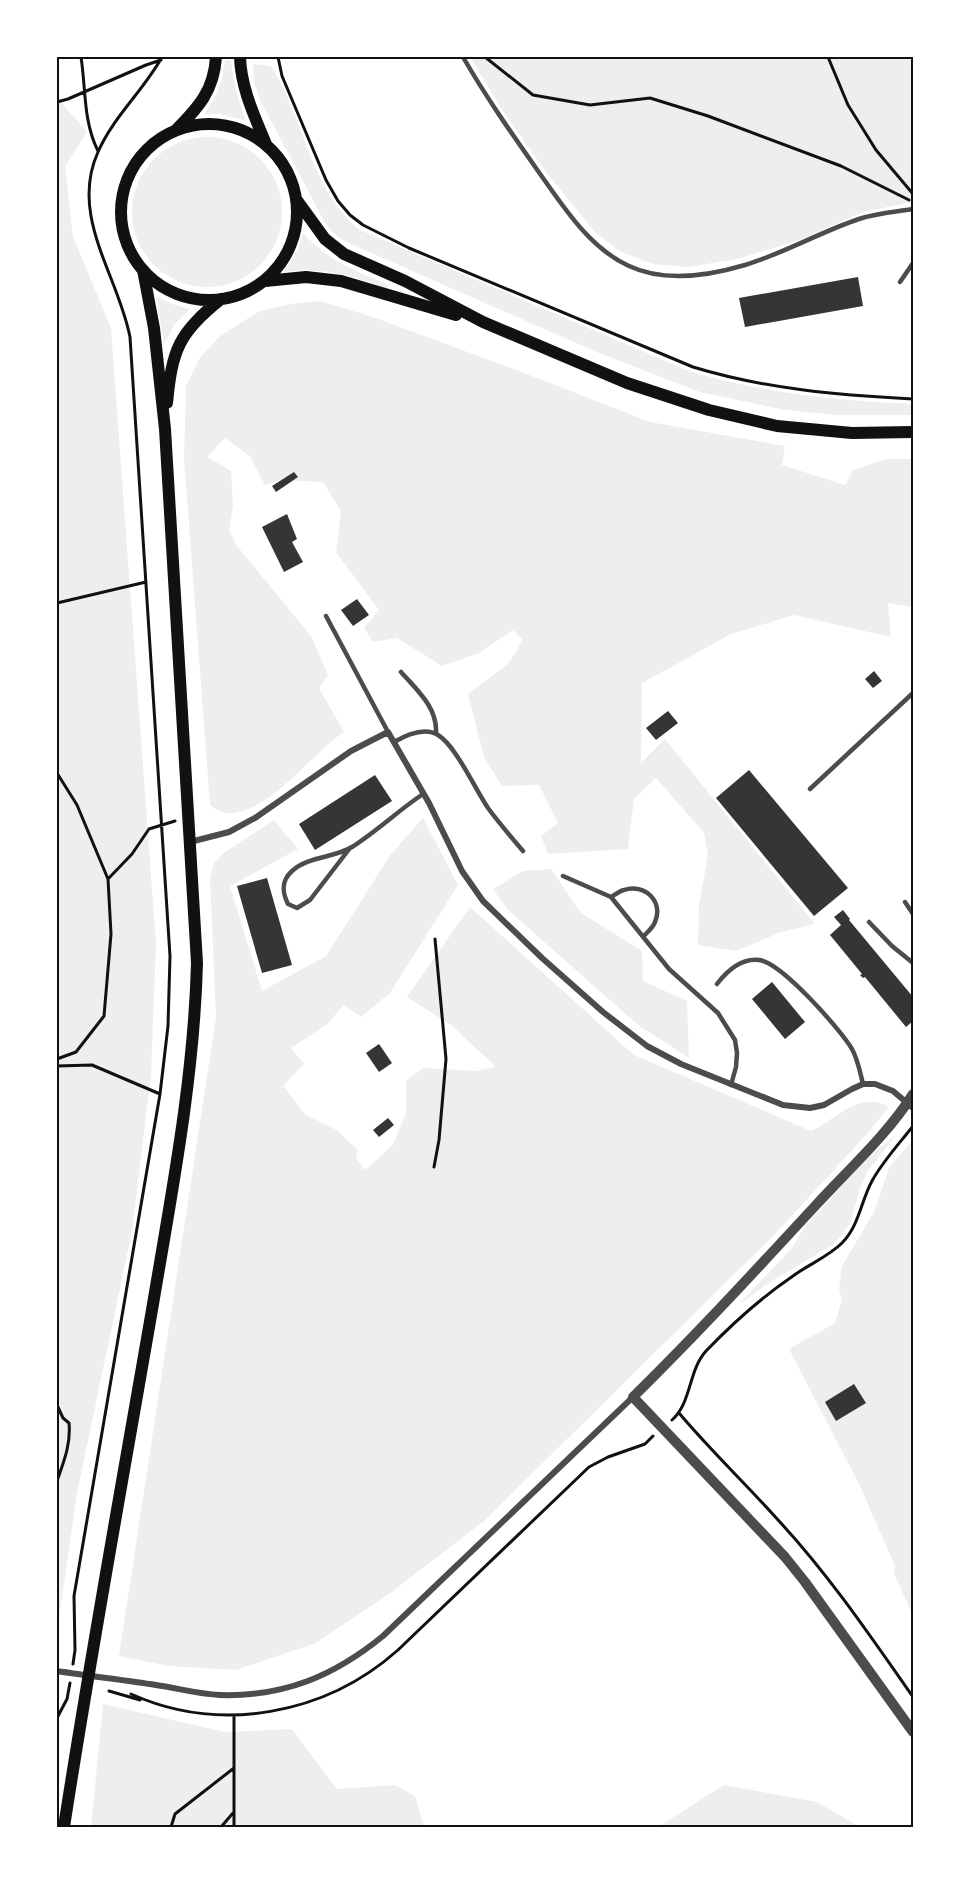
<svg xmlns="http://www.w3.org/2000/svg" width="970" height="1884" font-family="'Asap Condensed',sans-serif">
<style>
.green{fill:#eee}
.building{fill:#353535}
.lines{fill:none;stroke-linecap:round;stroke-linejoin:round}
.path{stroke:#111;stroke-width:3}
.service{stroke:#4c4c4c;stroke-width:4.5}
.minor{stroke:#4c4c4c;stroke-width:6}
.tertiary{stroke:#4c4c4c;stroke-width:10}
.secondary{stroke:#111;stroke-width:12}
.neatline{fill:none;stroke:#111;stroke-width:2}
</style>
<rect width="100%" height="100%" fill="#fff"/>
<path class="green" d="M470 57H913V202L862 212 800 240 737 259 688 267 653 264 619 251 595 232 546 172 503 111Z
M225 60H231C233 82 238 100 246 121L220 114H204C218 95 222 84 225 60Z
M253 64 270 66 273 69C305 121 310 190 360 230L689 371C762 393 837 401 913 404V415H838L785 410 700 392 599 353 344 241 330 230 324 221 260 100 254 82Z
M57 98 87 132 65 166 73 237 111 328 156 943 151 1075 132 1231 77 1493 57 1633Z
M132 212a75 75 0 1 1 150 0a75 75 0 1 1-150 0Z
M303 233C329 262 354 270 389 285L387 288C349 275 325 267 284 272L297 250Z
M156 296 172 304 190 309 174 325 164 345Z
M320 301 373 317 519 371 650 422 785 446 782 465 845 485 853 470 886 459H913V607L888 603 891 637 794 615 731 634 642 683 641 763 665 739 815 924 781 932 736 951 698 945 699 905 708 855 704 833 656 778 634 799 628 849 548 854 541 836 558 823 539 785 502 786 484 757 468 694 508 664 523 640 513 630 479 653 442 666 397 638 373 642 364 628 379 610 336 552 341 511 323 482 280 480 265 485 250 456 225 438 207 457 231 471 233 505 229 530 237 546 311 636 328 675 319 688 344 732C336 738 328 743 322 750 299 770 243 836 210 805L184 458 186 386 199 359 219 337 239 324 260 311 291 304Z
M423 818 458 885 390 993 361 1017 344 1005 326 1025 291 1048 304 1064 283 1086 306 1115 335 1129 358 1150 356 1158 365 1170 393 1145 406 1113V1081L423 1068 476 1071 496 1067 451 1025 407 997 470 907 634 1055 811 1131C837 1119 860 1089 889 1107L867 1134 775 1234 484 1521 393 1591 316 1643 236 1670 169 1666 119 1656 216 1017 210 878 214 863 222 854 274 820 298 849 230 886 262 991 326 956 391 854Z
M551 869 581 913 642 951 643 981 687 1001 689 1058 638 1025 507 909 493 889 523 871Z
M897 1134 867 1172 859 1191 851 1222 842 1235 832 1245 767 1284 738 1305 792 1248 805 1226 871 1155Z
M913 1140V1616L894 1573 895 1566 860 1486 789 1349 835 1323 842 1299 839 1290 842 1266 874 1212 889 1168Z
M103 1704 225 1732 292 1729 337 1789 395 1785 415 1796 424 1827H91Z
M724 1785 817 1802 860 1827H658Z"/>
<path class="building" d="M858 277 863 306 745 327 739 298Z
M294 472 298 477 276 492 272 486Z
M287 514 297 539 292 542 303 562 284 572 262 527Z
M357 599 369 615 353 626 341 610Z
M874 671 882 681 873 688 865 679Z
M668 711 678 723 656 740 646 728Z
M749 770 848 888 814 916 716 798Z
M375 775 392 801 315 850 299 824Z
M267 878 292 965 262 973 237 886Z
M843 910 850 919 849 920 913 997V1021L906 1027 865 977 863 978 860 975 862 974 830 935 841 925 834 917Z
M772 982 805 1022 785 1039 752 999Z
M379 1044 392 1063 379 1072 366 1053Z
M388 1118 394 1125 379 1137 373 1130Z
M854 1384 866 1403 836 1421 825 1402Z"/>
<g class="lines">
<path class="path" d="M81 57C86 89 83 121 98 151
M253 57H269
M278 57 282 76 326 180 338 201 350 215 363 225 409 248 693 367C765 389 838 395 913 399
M485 57 533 95 590 105 650 98 708 116 841 166 909 200
M828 57 848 105 876 150 913 194
M57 102 68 99 146 65 161 60
M57 603 146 582
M57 773 77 805 108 879 111 934 104 1016 76 1052 57 1059
M108 879 132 854 149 829 175 821
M57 1066 92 1065 160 1094
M434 1167 439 1140 446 1059 435 939
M57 1405 63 1418 69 1423C71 1444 64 1461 57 1481
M679 1413C711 1451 746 1484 779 1521 829 1575 871 1637 913 1697
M672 1420C692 1402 688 1371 706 1351 732 1324 762 1297 793 1276 809 1264 828 1257 842 1243 859 1226 861 1201 872 1181 883 1161 899 1144 913 1126
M73 1664 75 1650 74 1596 160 1094 168 1026 170 956 130 337C118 275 69 216 98 152 113 117 144 90 162 57
M109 1691 140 1700
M131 1694C220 1734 325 1715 398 1650L589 1467 608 1457 645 1444 653 1436
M57 1718 67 1699 70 1683
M171 1827 175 1814 234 1768
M221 1827 233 1813
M234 1827V1715"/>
<path class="service" d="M463 57C486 97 512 134 538 171 563 206 589 248 629 266 665 283 708 276 745 265 785 253 820 232 859 219 877 213 895 212 913 209
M900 282 913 263
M326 616 388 732
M401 672C417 690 438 708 436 734
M394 742C406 735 425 727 438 735 456 746 475 789 488 808 499 823 511 837 523 851
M810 789 913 693
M350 848 310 900 297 908 288 904C282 892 281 881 292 871 309 856 334 858 352 847 377 831 399 810 423 794
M563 876 611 897 669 969 718 1013 735 1040 737 1053 736 1067 731 1085
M611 897C615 895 619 891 624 890 644 883 664 901 655 922 653 928 647 932 643 937
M905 902 913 914
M869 922 892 946 913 963
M717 984C727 971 741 958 759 960 781 962 840 1029 852 1049 858 1060 860 1072 863 1084"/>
<path class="minor" d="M190 842 229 832 255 818 351 751 388 732 429 803 462 871 483 901 542 958 603 1012 647 1046 681 1064 783 1105 810 1108 824 1105 852 1089 863 1084H875L893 1091 913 1108
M57 1671C90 1676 123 1680 156 1685 177 1688 198 1694 220 1695 284 1697 334 1676 383 1636L633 1397"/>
<path class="tertiary" d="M913 1094C888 1134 848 1170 816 1205 756 1270 696 1335 633 1397L785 1557 805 1582 913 1732"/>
<path class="secondary" d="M240 57C241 88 254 115 266 144
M121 212a88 88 0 1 1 176 0a88 88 0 1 1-176 0Z
M176 130C199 107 214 90 216 57
M296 199 325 239 344 254 405 281 483 322 627 383 709 410 777 426 852 433 913 432
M265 281 306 277 341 281 456 315
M167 403C172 350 179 332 221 299
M64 1827C91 1652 123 1478 153 1304 172 1191 194 1078 197 963L165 429 154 328 143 270"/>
</g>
<rect width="970" height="1884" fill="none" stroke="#ffffff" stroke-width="117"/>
<rect x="58" y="58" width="854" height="1768" class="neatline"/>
</svg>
